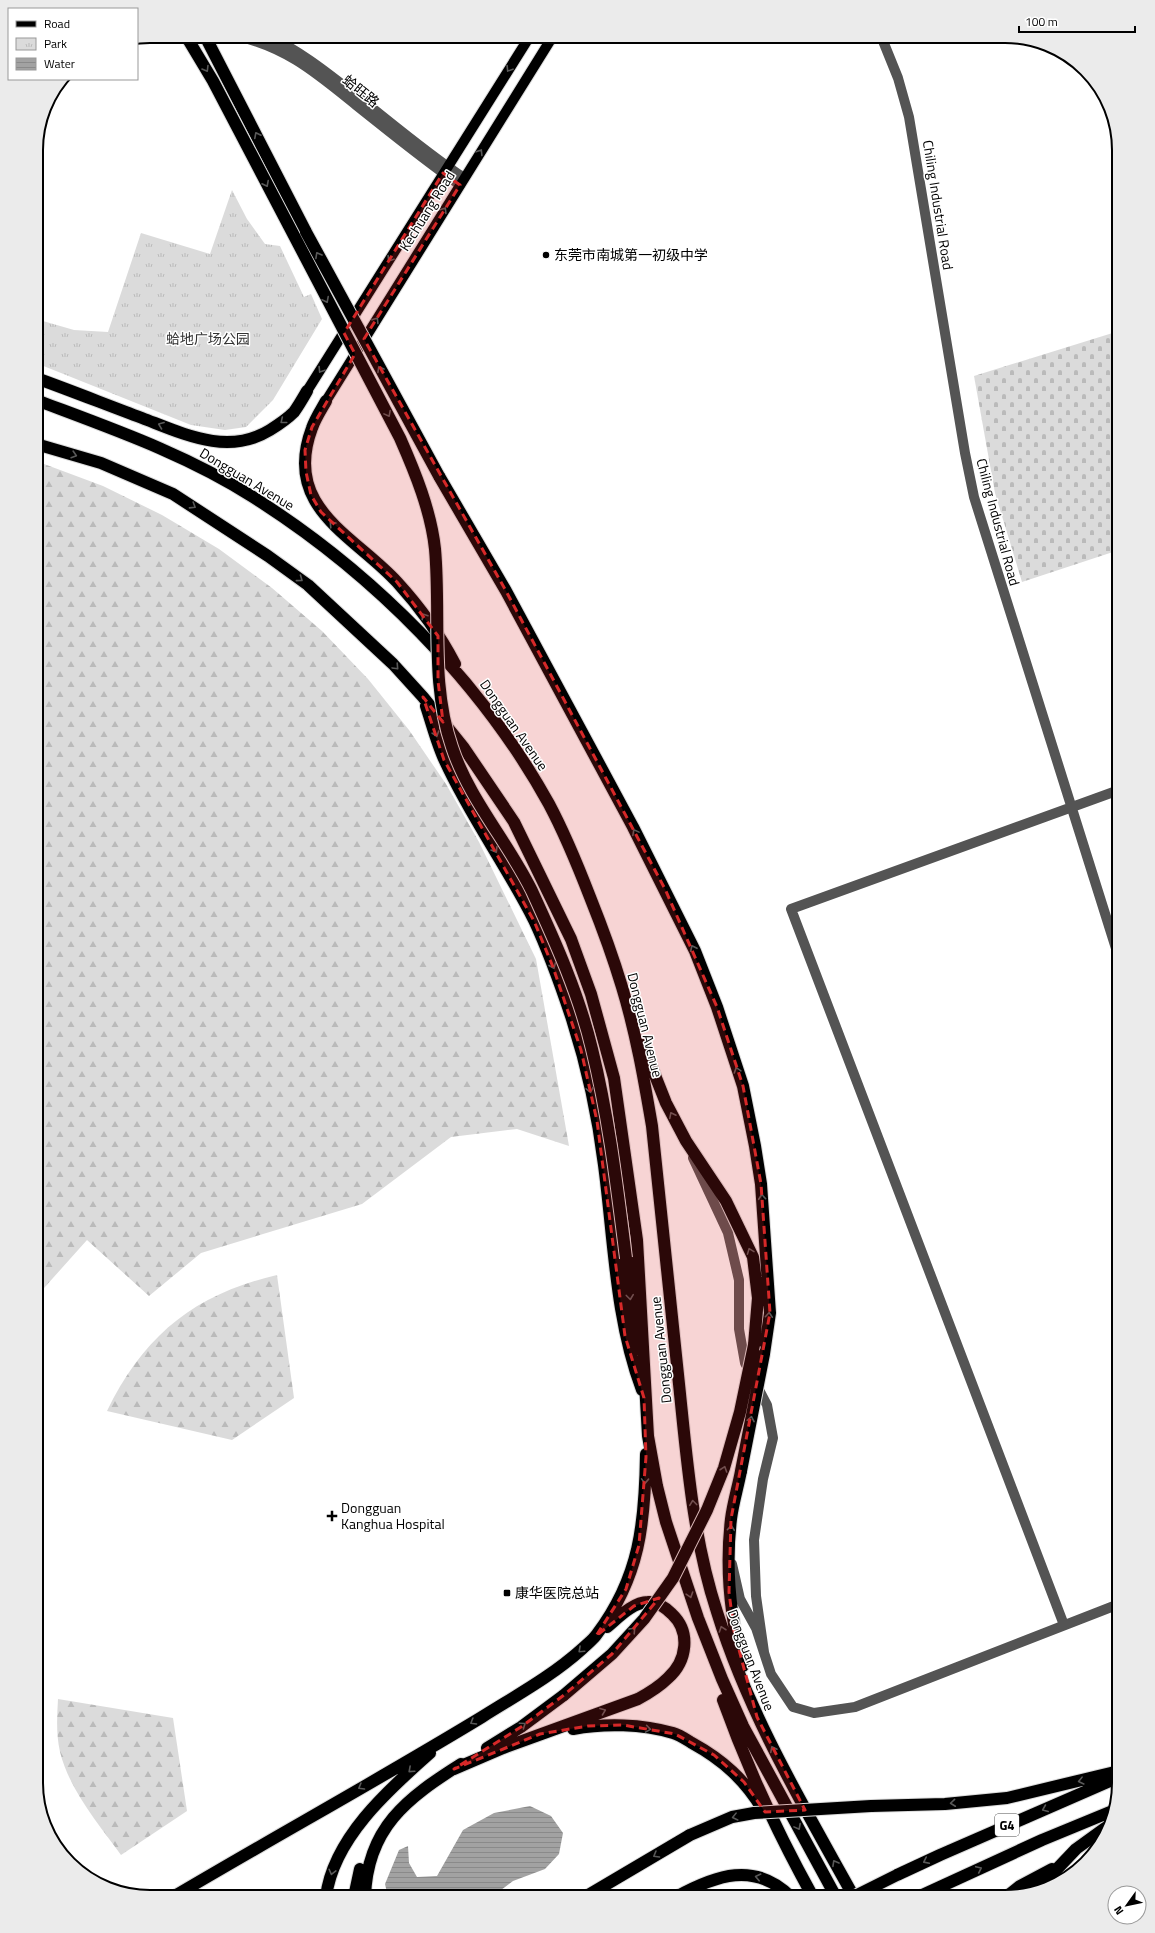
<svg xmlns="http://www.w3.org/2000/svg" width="1155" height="1933" font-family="'Titillium Web','Noto Sans SC',sans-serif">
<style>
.forest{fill:url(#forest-firs)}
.cemetery{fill:url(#cemetery-stones)}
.park{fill:url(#park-tufts)}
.water{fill:url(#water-rules)}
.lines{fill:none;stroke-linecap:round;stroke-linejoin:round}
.major-casing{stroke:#dbdbdb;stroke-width:12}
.highway-casing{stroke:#dbdbdb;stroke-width:14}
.minor{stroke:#545454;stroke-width:10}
.major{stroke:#000;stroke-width:10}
.highway{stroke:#000;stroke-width:12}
.highway-bridge-casing{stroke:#dbdbdb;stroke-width:14;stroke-linecap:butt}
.highway-bridge{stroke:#000;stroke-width:12}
.oneway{stroke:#595959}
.marked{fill:#d62828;fill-opacity:0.2;stroke:#d62828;stroke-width:3;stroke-dasharray:8 5;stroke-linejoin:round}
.poi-dot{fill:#000;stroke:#fff;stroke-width:1.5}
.labels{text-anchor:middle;stroke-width:3;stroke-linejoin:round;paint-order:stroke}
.shield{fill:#fff;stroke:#4c4c4c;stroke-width:1}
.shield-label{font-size:13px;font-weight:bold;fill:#000}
.street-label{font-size:14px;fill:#000;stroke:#fff}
.poi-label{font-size:14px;fill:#000;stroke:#fff;text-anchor:start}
.park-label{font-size:14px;fill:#323232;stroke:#fff}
.rim{fill:none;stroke:#000;stroke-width:2}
</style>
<defs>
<pattern id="forest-firs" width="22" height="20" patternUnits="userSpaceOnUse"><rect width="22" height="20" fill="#dbdbdb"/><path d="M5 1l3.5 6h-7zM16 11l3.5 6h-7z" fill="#bababa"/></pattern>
<pattern id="cemetery-stones" width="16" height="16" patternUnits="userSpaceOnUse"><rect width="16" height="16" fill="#dbdbdb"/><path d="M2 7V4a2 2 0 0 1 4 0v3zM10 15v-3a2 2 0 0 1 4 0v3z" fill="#bababa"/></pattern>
<pattern id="park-tufts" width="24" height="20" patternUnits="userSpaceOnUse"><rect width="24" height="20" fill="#dbdbdb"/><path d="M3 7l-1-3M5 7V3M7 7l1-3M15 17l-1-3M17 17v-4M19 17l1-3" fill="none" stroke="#bababa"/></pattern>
<pattern id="water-rules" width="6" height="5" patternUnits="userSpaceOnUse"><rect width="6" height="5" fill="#a2a2a2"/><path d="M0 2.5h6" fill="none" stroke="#8a8a8a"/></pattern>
</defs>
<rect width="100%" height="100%" fill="#fff"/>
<path class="forest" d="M36 461 103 486 162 515 219 549 272 588 322 631 368 679 409 730 446 784 479 842 536 959 569 1146 517 1129 451 1137 362 1204 201 1253 149 1296 87 1240 36 1297Z
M277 1275 294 1398 232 1440 107 1411C144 1335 195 1294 277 1275Z
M58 1699 173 1718 187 1811 121 1855C98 1823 70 1791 60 1752 56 1734 57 1717 58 1699Z"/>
<path class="cemetery" d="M1119 331V550L1022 582 995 493 974 376Z"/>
<path class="park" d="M232 190 247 219 265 244 280 246 304 297 311 294 322 319 273 400 246 427 225 430 191 425 36 363V319L74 330 108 332 141 233 210 254Z"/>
<path class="water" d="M530 1806 551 1816 563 1833 559 1854 545 1869 513 1881 497 1893 485 1897H388L385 1884 399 1850 408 1846 409 1863 417 1877 437 1876 463 1830 494 1813Z"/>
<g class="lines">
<g class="major-casing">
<path id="major" d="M307 391 530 36
M326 401 553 36"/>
</g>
<g class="highway-casing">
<path id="highway" d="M205 36 306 232
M36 378C72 391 107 405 142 418 184 434 228 456 270 430 278 425 287 419 294 412 299 405 303 398 307 391
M36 400C110 428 186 454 253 497 372 572 481 681 549 804 565 834 578 866 590 897 602 927 613 957 622 987 636 1033 644 1079 652 1126 661 1212 670 1298 679 1384 687 1461 693 1539 717 1612 748 1713 803 1805 854 1897
M326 401C321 410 315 419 312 428 282 508 354 535 397 582 419 606 440 635 455 664
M36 444 101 463 173 494 268 556 308 585 393 664 423 697 464 748 514 822 571 939 591 994 614 1078 637 1240 648 1436 657 1486 666 1522 698 1618 722 1679 743 1726 836 1897
M439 476 506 591 633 827 695 951 717 1007 743 1086 755 1146 761 1184 770 1313 764 1354
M426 706C432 724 437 744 445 761 470 816 507 866 534 920 549 952 561 986 572 1019 587 1066 598 1116 604 1165 614 1240 615 1318 642 1390
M643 1045 666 1103 686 1141 726 1201 753 1257 758 1298 754 1345
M626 1258 637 1349
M741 1471C738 1487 733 1503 731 1519 725 1570 730 1617 743 1666
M723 1700C747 1767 778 1834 813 1897
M573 1729C605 1723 642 1724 673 1733 680 1735 687 1740 692 1743 723 1760 745 1780 763 1810
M487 1748 521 1727 564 1695
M454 1769 503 1748 638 1699C649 1693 659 1687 668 1678 687 1661 691 1632 672 1614 666 1608 657 1601 648 1602 633 1602 618 1618 607 1627
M871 1806 945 1804 1007 1798 1119 1771
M897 1875 940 1855 1119 1777
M1037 1890 1076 1849 1105 1828
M1010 1894 1020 1886 1052 1869
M173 1897C276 1836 380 1779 482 1717 517 1695 552 1676 582 1649 587 1644 593 1640 597 1634 640 1577 645 1523 646 1454
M326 1897C333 1839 388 1790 430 1753
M354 1897 360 1869
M365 1897C367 1828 407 1798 461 1764
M585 1897 690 1835
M676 1897C716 1875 755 1861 791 1897
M918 1897 1042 1840 1110 1812"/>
</g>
<path class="minor" d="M237 36C288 48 316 73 356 105 390 132 424 160 460 185
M268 36C300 51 325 71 352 92 389 121 425 152 464 178
M881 36 898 78 909 117 965 453 974 497 1119 958
M693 1158 728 1233 739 1280V1329L745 1363 767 1405 773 1438 763 1479 754 1540 756 1596 764 1652
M732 1564 740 1599 756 1628 771 1674 793 1707 814 1713 855 1707 1119 1604
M1064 1625 791 909 1119 790"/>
<use href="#major" class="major"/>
<use href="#highway" class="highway"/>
<g class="highway-bridge-casing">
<path id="highway-bridge" d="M186 36 213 81 400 438C415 472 431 511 435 549 441 615 430 683 452 747 469 799 508 842 532 891 555 941 579 994 592 1049 609 1118 617 1187 626 1258
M306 232 439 476
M741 1471 764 1354
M564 1695 612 1654 644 1619 673 1578 707 1510 724 1468 740 1412 754 1345
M690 1835 732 1817 754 1813 871 1806
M853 1897 897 1875"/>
</g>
<use href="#highway-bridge" class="highway-bridge"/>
</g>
<defs><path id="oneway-chevron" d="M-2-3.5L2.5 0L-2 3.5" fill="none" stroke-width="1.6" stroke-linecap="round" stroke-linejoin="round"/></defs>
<g class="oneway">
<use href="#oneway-chevron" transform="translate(206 69) rotate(59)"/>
<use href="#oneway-chevron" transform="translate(509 69) rotate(122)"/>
<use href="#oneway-chevron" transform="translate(257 135) rotate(-117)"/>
<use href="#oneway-chevron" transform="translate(480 152) rotate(-58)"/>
<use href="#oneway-chevron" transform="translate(266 184) rotate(63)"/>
<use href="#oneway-chevron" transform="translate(444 210) rotate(-58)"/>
<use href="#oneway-chevron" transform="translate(318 255) rotate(-119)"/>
<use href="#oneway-chevron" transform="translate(390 259) rotate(122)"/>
<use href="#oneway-chevron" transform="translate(326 300) rotate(63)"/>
<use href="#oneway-chevron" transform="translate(376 320) rotate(-58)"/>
<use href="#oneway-chevron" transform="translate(380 369) rotate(-119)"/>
<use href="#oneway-chevron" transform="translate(321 370) rotate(122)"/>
<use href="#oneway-chevron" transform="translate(388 414) rotate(62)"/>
<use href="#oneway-chevron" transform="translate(283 421) rotate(141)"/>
<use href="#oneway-chevron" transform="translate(161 425) rotate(-159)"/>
<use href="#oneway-chevron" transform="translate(74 455) rotate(17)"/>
<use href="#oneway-chevron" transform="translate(193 506) rotate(32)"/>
<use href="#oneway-chevron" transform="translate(332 524) rotate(-133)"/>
<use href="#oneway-chevron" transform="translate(300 579) rotate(36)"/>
<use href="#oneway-chevron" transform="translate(424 616) rotate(-124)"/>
<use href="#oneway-chevron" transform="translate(396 667) rotate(47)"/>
<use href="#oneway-chevron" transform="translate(436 734) rotate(72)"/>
<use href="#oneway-chevron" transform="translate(635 832) rotate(-118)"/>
<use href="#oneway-chevron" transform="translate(495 850) rotate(59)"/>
<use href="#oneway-chevron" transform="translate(693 948) rotate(-115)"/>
<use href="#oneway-chevron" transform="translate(553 966) rotate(68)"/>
<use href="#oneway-chevron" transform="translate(737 1070) rotate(-108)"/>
<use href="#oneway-chevron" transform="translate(590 1090) rotate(78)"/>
<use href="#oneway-chevron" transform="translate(672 1115) rotate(-117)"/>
<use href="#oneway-chevron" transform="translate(762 1197) rotate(-95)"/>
<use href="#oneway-chevron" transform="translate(750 1251) rotate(-111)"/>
<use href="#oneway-chevron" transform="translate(630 1297) rotate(83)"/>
<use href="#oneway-chevron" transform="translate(769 1315) rotate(-86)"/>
<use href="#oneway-chevron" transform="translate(751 1419) rotate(-79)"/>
<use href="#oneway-chevron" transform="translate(724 1469) rotate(-71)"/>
<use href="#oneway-chevron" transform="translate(645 1481) rotate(92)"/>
<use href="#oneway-chevron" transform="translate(693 1503) rotate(-97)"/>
<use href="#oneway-chevron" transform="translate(731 1528) rotate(-85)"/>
<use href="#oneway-chevron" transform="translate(690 1595) rotate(72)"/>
<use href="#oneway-chevron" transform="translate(722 1629) rotate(-109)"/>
<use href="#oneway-chevron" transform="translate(633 1630) rotate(-47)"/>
<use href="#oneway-chevron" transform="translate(581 1650) rotate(137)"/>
<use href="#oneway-chevron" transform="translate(603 1711) rotate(-21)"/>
<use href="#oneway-chevron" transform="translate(473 1722) rotate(149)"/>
<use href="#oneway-chevron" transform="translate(523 1725) rotate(-35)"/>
<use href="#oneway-chevron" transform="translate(648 1729) rotate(9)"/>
<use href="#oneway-chevron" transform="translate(773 1749) rotate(-117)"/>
<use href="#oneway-chevron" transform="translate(411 1770) rotate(138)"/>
<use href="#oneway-chevron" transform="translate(1081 1781) rotate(166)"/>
<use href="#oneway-chevron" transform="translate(361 1787) rotate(150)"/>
<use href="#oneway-chevron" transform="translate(953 1803) rotate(174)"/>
<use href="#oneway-chevron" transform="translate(1045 1809) rotate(157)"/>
<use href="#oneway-chevron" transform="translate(735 1817) rotate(166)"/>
<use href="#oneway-chevron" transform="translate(798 1827) rotate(62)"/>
<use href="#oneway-chevron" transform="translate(656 1855) rotate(150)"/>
<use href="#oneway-chevron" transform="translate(926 1861) rotate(154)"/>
<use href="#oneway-chevron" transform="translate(835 1863) rotate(-119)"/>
<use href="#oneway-chevron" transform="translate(979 1869) rotate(-25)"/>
<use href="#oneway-chevron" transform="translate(332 1872) rotate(104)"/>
<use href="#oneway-chevron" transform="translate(758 1877) rotate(-167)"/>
</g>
<path class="marked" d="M443 173 460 185 364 339 506 591 665 889 717 1007 743 1086 761 1184 770 1313 731 1519 729 1592 734 1631 757 1717 805 1810 765 1812 744 1782 714 1755 675 1734 623 1725 588 1726 540 1734 454 1769 521 1727 564 1695 612 1654 659 1598 634 1606 596 1636 626 1589 639 1545 646 1457 644 1398 625 1336 597 1121 581 1050 553 967 534 921 444 760 423 697 443 722 438 681V636L397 582 321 512 311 495 306 472 305 450 312 427 355 354 344 333Z"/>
<g class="poi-dot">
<circle cx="546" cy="255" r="4"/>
<path d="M330 1510h4v4h4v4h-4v4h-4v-4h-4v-4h4z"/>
<rect x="503" y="1589" width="8" height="8" rx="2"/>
</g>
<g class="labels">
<rect class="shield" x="995" y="1814" width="24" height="22" rx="3"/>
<g class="shield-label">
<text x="1007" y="1830">G4</text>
</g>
<g class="street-label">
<text transform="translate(361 91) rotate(39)" y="5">蛤旺路</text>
<text transform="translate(938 205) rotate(81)" y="5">Chiling Industrial Road</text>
<text transform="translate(427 211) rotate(-58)" y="5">Kechuang Road</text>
<text transform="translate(247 479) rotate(31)" y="5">Dongguan Avenue</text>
<text transform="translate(998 522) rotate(75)" y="5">Chiling Industrial Road</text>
<text transform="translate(514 725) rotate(55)" y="5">Dongguan Avenue</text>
<text transform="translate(645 1025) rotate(76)" y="5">Dongguan Avenue</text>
<text transform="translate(661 1350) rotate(-96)" y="5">Dongguan Avenue</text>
<text transform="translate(751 1660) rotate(69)" y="5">Dongguan Avenue</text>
</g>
<g class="poi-label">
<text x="554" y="260">东莞市南城第一初级中学</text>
<text x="341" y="1513">Dongguan<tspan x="341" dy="16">Kanghua Hospital</tspan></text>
<text x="515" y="1598">康华医院总站</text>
</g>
<g class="park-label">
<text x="208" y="344">蛤地广场公园</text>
</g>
</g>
<path d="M0 0H1155V1933H0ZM150 43H1005A107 107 0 0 1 1112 150V1783A107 107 0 0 1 1005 1890H150A107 107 0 0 1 43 1783V150A107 107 0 0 1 150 43Z" fill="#ebebeb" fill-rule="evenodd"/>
<path class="rim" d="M150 43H1005A107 107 0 0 1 1112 150V1783A107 107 0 0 1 1005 1890H150A107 107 0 0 1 43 1783V150A107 107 0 0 1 150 43Z"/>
<rect x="8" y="8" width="130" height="72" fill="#ffffff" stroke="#999999"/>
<rect x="16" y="21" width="20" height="6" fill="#000000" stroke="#999999"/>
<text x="44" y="28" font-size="12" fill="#000000">Road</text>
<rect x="16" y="38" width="20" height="12" fill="url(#park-tufts)" stroke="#999999"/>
<text x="44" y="48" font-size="12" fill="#000000">Park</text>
<rect x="16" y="58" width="20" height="12" fill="url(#water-rules)" stroke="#999999"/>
<text x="44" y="68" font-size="12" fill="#000000">Water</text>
<g transform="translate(1127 1905) rotate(237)"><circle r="19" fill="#ffffff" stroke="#999999"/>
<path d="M0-3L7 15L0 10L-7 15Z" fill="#000000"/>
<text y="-6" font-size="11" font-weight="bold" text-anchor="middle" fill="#000000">N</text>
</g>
<path d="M1019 26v6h116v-6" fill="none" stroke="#000000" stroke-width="2"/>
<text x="1025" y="26" font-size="12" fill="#000000" stroke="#ffffff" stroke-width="3" paint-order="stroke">100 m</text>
</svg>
